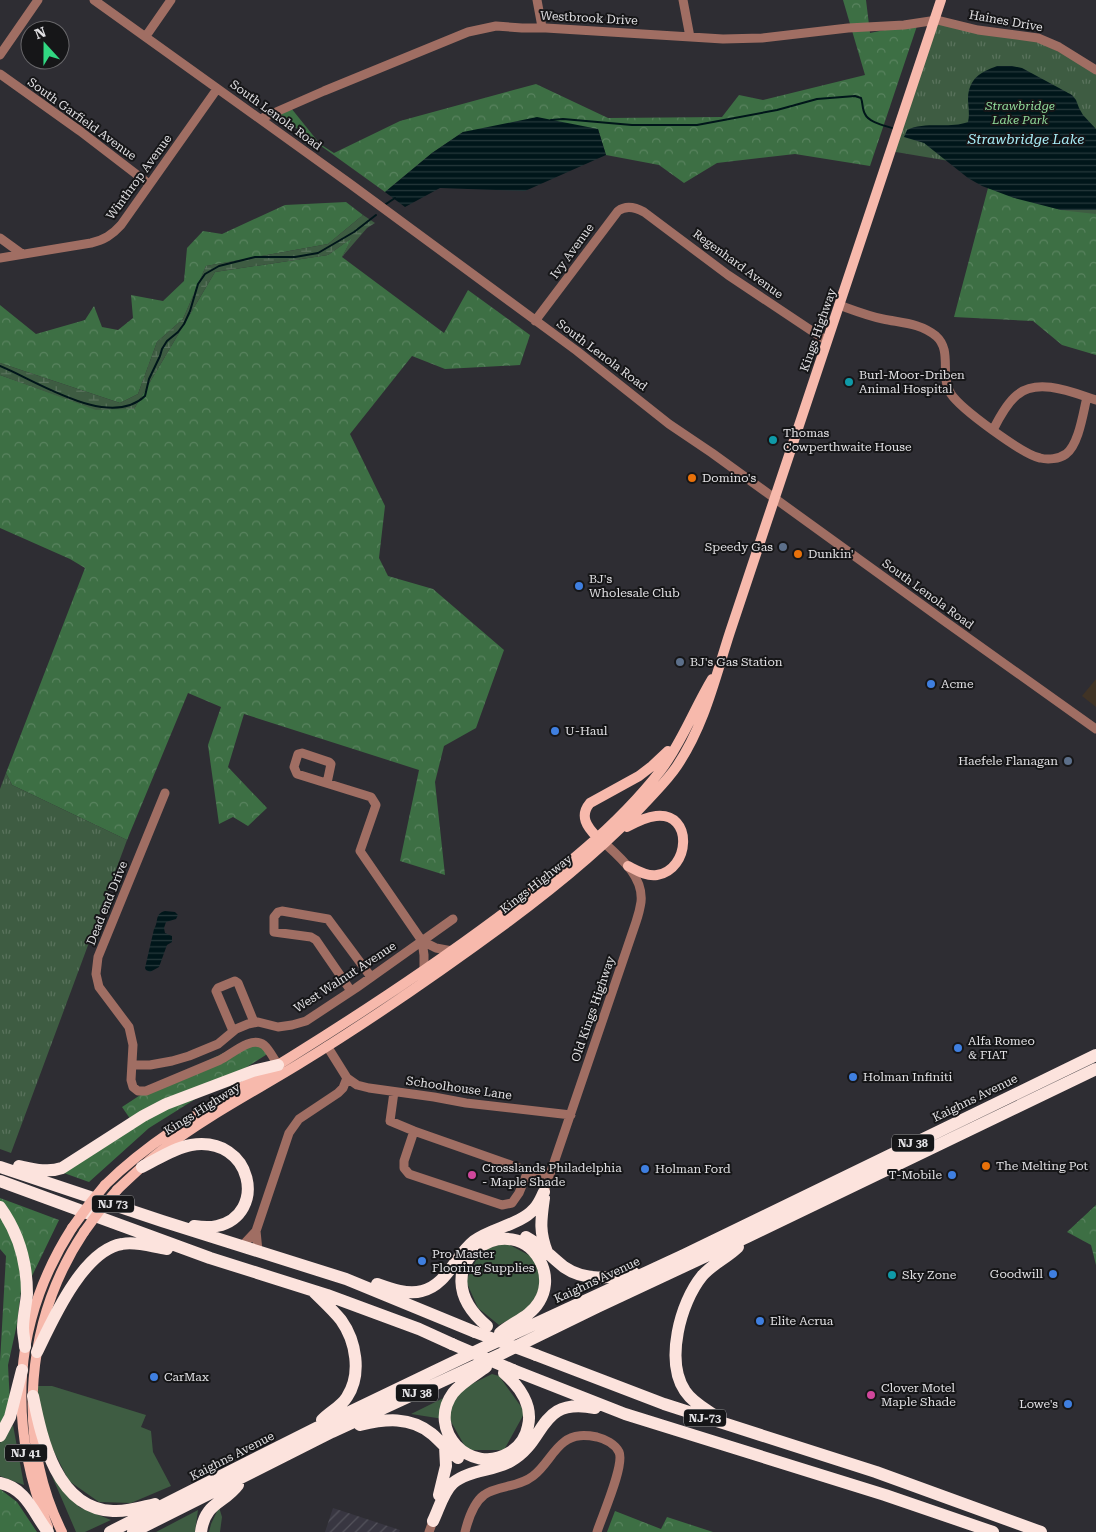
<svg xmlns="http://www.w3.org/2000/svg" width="1096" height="1532" font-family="'Roboto Serif',serif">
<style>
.commercial{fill:#403325}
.industrial{fill:url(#industrial-furrows)}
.grass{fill:#3e5c42}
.forest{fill:url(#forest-crowns)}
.wetland{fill:url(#wetland-marsh)}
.park{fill:url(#park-tufts)}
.water{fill:url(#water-rules)}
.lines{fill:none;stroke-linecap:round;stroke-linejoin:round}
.stream{stroke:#00161a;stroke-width:2}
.minor{stroke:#a06e63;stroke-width:9}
.major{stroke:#f7b9ac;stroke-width:10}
.highway{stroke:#fce3dd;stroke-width:12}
.major-bridge{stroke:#f7b9ac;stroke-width:10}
.highway-bridge{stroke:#fce3dd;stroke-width:12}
.culture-dot{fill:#0f9aa8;stroke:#161618;stroke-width:2}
.food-dot{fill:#e8710a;stroke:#161618;stroke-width:2}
.service-dot{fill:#5c6f8a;stroke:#161618;stroke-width:2}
.shop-dot{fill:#3f7fe0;stroke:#161618;stroke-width:2}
.hotel-dot{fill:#d1479c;stroke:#161618;stroke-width:2}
.labels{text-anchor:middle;stroke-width:4;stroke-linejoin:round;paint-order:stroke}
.shield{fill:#161618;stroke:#a5a4a7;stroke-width:1}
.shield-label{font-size:11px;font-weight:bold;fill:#e2e1e4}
.street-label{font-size:12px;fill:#e2e1e4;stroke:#161618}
.park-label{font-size:12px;font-style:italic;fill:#93dd9c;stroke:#161618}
.poi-label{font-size:12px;fill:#e2e1e4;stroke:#161618;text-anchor:start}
.water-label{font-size:14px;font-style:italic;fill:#a9eef8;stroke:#161618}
</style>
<defs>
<pattern id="industrial-furrows" width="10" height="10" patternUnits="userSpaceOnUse" patternTransform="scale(1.25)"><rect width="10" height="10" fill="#383641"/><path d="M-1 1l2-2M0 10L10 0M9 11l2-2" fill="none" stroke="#54535c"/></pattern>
<pattern id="forest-crowns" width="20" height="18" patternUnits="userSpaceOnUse" patternTransform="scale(1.25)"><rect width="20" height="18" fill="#3d6f44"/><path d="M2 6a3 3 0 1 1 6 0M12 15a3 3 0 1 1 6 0" fill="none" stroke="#59835f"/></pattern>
<pattern id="wetland-marsh" width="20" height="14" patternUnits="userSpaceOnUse" patternTransform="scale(1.25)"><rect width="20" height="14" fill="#3e5c42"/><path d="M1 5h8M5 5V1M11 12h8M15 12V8" fill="none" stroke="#5a735d"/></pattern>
<pattern id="park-tufts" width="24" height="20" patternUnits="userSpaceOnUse" patternTransform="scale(1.25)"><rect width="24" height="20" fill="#3e5c42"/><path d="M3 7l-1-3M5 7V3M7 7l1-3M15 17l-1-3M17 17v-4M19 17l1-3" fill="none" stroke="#5a735d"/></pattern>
<pattern id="water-rules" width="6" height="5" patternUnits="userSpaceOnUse" patternTransform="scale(1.25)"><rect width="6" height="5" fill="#00161a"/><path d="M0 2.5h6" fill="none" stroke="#25383b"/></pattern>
</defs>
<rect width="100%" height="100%" fill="#2e2d33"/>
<path class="commercial" d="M1096 679V707L1082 696Z"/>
<path class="industrial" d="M333 1508 400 1530 399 1532H325Z"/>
<path class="grass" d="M506 1243 536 1259 542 1285 528 1310 499 1325 478 1308 466 1281 481 1250Z
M492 1374 499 1376 525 1412 504 1450H467L450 1420 411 1414Z
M36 1386H52L146 1415 141 1427 151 1431 153 1452 171 1486 131 1503 99 1502 69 1481 43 1430Z
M13 1425 24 1485 0 1476V1443Z
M52 1476 79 1507 111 1520 85 1532H76Z
M219 1507 222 1517 220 1532H209L211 1524Z
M198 1510 195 1532H156Z"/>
<path class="forest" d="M843 0H866L870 33 918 23 870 166 795 154 717 163 684 183 659 165 606 155 598 129 463 132 432 153 385 192 278 115 291 108 320 144 334 153 400 121 536 84 608 118 722 117 739 95 763 100 865 75Z
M988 188 1061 210 1096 211V355L1062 345 1033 321 954 317Z
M346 202 363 215 328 244 206 266 183 319 157 342 138 394 120 403 0 363V305L36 334 85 320 94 306 102 327 118 330 133 318 131 295 163 301 184 281 187 248 203 231 222 234 285 205Z
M353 237 342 257 444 333 468 290 530 335 520 365 445 369 412 356 350 434 385 506 379 558 388 576 433 589 504 650 476 728 444 746 435 782 445 875 400 861 419 770 244 714 228 767 267 808 248 826 233 817 219 824 208 745 221 707 188 693 127 840 12 785 6 773 85 568 70 559 0 528V375L96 409H134L215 272 328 255Z
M248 1041 264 1046 269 1053 149 1128 89 1182 61 1172 133 1123 122 1107 148 1090Z
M0 1198 59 1220 31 1278 22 1282 17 1324 8 1365 10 1403 0 1428V1362L6 1256 0 1249Z
M1096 1205V1265L1091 1245 1067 1232Z
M0 1489 17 1502 37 1532H0Z
M615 1511 661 1529 667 1517 713 1532H607Z"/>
<path class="wetland" d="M363 215 375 223 367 228 342 257 352 238 328 255 215 272 134 409 96 410 0 375V363L120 403 138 394 157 342 183 319 206 266 328 244Z"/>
<path class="park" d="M937 20 1028 36 1096 71V214L1068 211 1029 199 961 163 890 151Z
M6 773 12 785 127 840 11 1153 0 1149V789Z"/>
<path class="water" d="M997 66H1012L1022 68 1072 95 1076 100 1079 108 1083 115 1096 129V210H1061L1014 198 982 186 968 178 924 143 904 137 907 130C925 121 949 129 968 122 970 114 968 106 968 98 969 78 981 72 997 66Z
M537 117 598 129 606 155 525 191 440 188 405 207 385 192 432 153 463 132Z
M165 911 175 912 178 915 176 919 166 922 164 928 165 933 172 936V942L167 945 159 967 150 972 146 970 145 968 154 929C159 922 154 914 165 911Z"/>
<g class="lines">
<path class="stream" d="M551 120 563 119 632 125H697L777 110 817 99 855 96 861 98C863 103 862 109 865 114 869 123 887 126 895 129
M386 204 395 198
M0 366C37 381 109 430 145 396L149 379 160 356 162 349 167 341 178 332 184 324 190 311 198 284 205 274 219 266 255 257H295L318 253 354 232 376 215"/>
<path class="minor" d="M94 0 349 183 577 351 669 424 712 453 943 620 1096 729
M537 0 542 27
M683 0 690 37
M146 36 171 0
M0 55 38 0
M0 74 80 131 149 184
M260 119 324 91 468 32 496 26 522 28H546L723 39 762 38 848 28 904 25 937 20 978 30 1038 38 1059 47 1096 70
M0 238 22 254
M0 258 91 243C104 240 112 235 121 225L217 89
M839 305C853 310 868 316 883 319 902 323 920 323 936 336 953 351 939 376 951 394 961 409 1022 454 1040 458 1048 460 1059 459 1066 454 1079 444 1083 413 1087 397
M535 321 618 211C626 205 635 207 644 212L728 275 827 341
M993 430C999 418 1007 403 1017 395 1038 377 1074 393 1096 400
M327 783 331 764 329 762 302 753 298 754 294 767 297 774 371 797 376 805 360 851 422 941 424 955V971
M165 793 98 957 96 974 99 987 129 1027 133 1045 131 1080 133 1087 138 1091H146L220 1060C231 1055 251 1035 264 1045 269 1049 274 1059 278 1065
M422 941 436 948 452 951
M351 991 316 940 311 937 274 932V917L278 912 282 911 328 919 371 977
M233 1031 216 991 218 988 235 981 238 983 254 1022
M132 1065H150L172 1061 189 1056 218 1044 236 1029 248 1024 258 1022 278 1027 292 1025 306 1021 356 988 453 919
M347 1078 357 1085 369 1088 434 1097 466 1103 571 1115
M394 1092 390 1121 414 1131 539 1175H550
M414 1131 404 1161V1168L409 1174 502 1205 512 1203 519 1193 528 1171
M544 1192 636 922C638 916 640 909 641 902 644 875 617 855 599 838
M242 1246 256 1231
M258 1251 256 1231 289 1133 299 1119 338 1093 343 1088 347 1078 327 1046
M429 1532 433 1521
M465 1532C468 1520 473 1503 484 1495 497 1485 518 1488 533 1476 546 1466 552 1451 564 1442 574 1434 586 1435 597 1437 605 1439 615 1444 619 1452 625 1465 602 1516 597 1532"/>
<path class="major" d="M627 827C636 822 646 817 656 816 694 812 690 870 657 875 647 877 636 870 628 866
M597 837C587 827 579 816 590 803L639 776 652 766 668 751
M105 1185C160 1131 229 1096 294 1055 363 1012 431 967 497 918 555 875 616 828 661 770 682 742 694 709 712 679
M117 1190C133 1175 148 1160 165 1148 207 1116 255 1091 299 1064 371 1020 440 972 508 922 558 885 607 845 649 799 659 788 669 778 677 766 705 724 715 678 730 632L941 0
M48 1527C7 1424 12 1322 72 1228
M62 1532C15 1437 26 1319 84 1232"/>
<path class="highway" d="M19 1166C33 1169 48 1173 62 1168L143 1116 166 1104 253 1071 278 1065
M0 1167 162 1221 346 1279 475 1332
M142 1167C158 1159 174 1148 191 1145 253 1135 268 1215 217 1226 209 1228 201 1227 194 1226
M0 1181 210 1258 327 1295 419 1329 452 1344
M544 1198C541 1220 539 1231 547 1252
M0 1207C18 1232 27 1263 27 1294 26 1305 23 1317 23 1328 23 1335 25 1341 25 1347
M526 1237C541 1245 551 1257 564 1267 584 1281 611 1279 633 1272
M377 1284C391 1289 408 1295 422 1291 447 1285 455 1256 474 1241 491 1228 520 1225 534 1209 539 1204 541 1198 544 1192
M314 1292C323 1301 333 1310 341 1320 356 1341 362 1374 347 1397 341 1407 329 1412 322 1420
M487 1326C415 1265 515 1202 542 1265 547 1277 546 1291 539 1302 530 1317 513 1322 500 1333
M37 1352C52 1321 83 1250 122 1244 136 1241 153 1247 167 1249
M536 1355 664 1404 876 1472 1041 1532
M486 1367C475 1375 461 1383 453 1393 426 1430 470 1476 509 1453 519 1447 526 1437 528 1426 533 1405 519 1386 504 1373
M513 1370 625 1414 885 1495 993 1532
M33 1396C42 1440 57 1509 113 1511 128 1512 142 1507 155 1504
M717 1417C706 1409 693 1403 685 1391 665 1361 680 1303 702 1276 712 1264 727 1258 738 1247
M360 1425C385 1419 410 1416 432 1434 441 1442 449 1451 458 1458
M0 1436 10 1417 22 1370
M0 1483C26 1488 34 1514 48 1532
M439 1495 446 1466 445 1446
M433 1521C439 1509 443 1492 453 1483 468 1470 493 1471 511 1461 548 1440 537 1397 595 1408
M110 1532 318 1427 485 1347 684 1255 1096 1055
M133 1532 332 1432 503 1353 597 1307 747 1237 1096 1069
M201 1532C205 1502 224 1504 238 1485"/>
<path class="major-bridge" d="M72 1228 88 1206 105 1185
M84 1232 100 1210 117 1190"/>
<path class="highway-bridge" d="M475 1332 536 1355
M452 1344 513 1370"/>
</g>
<g class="culture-dot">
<circle cx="849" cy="382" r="5"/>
<circle cx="773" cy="440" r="5"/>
<circle cx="892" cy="1275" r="5"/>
</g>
<g class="food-dot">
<circle cx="692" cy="478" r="5"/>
<circle cx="798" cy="554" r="5"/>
<circle cx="986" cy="1166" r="5"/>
</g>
<g class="service-dot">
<circle cx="783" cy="547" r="5"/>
<circle cx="680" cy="662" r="5"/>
<circle cx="1068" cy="761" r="5"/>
</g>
<g class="shop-dot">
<circle cx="579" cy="586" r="5"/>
<circle cx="931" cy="684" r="5"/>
<circle cx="555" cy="731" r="5"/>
<circle cx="958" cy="1048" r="5"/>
<circle cx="853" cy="1077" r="5"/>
<circle cx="645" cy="1169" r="5"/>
<circle cx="952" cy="1175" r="5"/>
<circle cx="422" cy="1261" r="5"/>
<circle cx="1053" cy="1274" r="5"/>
<circle cx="760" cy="1321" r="5"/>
<circle cx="154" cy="1377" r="5"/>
<circle cx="1068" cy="1404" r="5"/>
</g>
<g class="hotel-dot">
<circle cx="472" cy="1175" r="5"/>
<circle cx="871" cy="1395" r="5"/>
</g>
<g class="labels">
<g class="shield">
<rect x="892" y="1134.5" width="42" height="17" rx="4"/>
<rect x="92" y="1195.5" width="42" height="17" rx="4"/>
<rect x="396" y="1384.5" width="42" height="17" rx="4"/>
<rect x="684" y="1409.5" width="42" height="17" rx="4"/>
<rect x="5" y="1444.5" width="42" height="17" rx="4"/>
</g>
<g class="shield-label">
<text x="913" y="1147">NJ 38</text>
<text x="113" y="1208">NJ 73</text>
<text x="417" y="1397">NJ 38</text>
<text x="705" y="1422">NJ-73</text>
<text x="26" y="1457">NJ 41</text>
</g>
<g class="street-label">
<text transform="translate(589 18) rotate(3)" y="4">Westbrook Drive</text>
<text transform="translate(1006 21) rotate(10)" y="4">Haines Drive</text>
<text transform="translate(276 115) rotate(36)" y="4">South Lenola Road</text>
<text transform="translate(82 119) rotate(36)" y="4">South Garfield Avenue</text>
<text transform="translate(139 177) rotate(-54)" y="4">Winthrop Avenue</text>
<text transform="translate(572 251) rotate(-54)" y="4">Ivy Avenue</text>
<text transform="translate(738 264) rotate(36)" y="4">Regenhard Avenue</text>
<text transform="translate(818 330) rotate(-71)" y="4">Kings Highway</text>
<text transform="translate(602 355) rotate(37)" y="4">South Lenola Road</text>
<text transform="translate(928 594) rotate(36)" y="4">South Lenola Road</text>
<text transform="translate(536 884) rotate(-38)" y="4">Kings Highway</text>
<text transform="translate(107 903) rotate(-68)" y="4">Dead end Drive</text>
<text transform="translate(345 977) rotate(-33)" y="4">West Walnut Avenue</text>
<text transform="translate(593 1009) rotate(-71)" y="4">Old Kings Highway</text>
<text transform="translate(459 1088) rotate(8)" y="4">Schoolhouse Lane</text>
<text transform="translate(975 1098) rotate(-26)" y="4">Kaighns Avenue</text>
<text transform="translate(202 1109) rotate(-32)" y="4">Kings Highway</text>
<text transform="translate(597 1280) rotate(-25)" y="4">Kaighns Avenue</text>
<text transform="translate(232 1456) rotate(-27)" y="4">Kaighns Avenue</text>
</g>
<g class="park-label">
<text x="1020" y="110">Strawbridge<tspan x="1020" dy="14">Lake Park</tspan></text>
</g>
<g class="poi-label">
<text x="859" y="379">Burl-Moor-Driben<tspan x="859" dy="14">Animal Hospital</tspan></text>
<text x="783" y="437">Thomas<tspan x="783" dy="14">Cowperthwaite House</tspan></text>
<text x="702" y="482">Domino's</text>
<text x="773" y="551" text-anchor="end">Speedy Gas</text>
<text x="808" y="558">Dunkin'</text>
<text x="589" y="583">BJ's<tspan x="589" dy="14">Wholesale Club</tspan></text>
<text x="690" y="666">BJ's Gas Station</text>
<text x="941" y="688">Acme</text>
<text x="565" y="735">U-Haul</text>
<text x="1058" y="765" text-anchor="end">Haefele Flanagan</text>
<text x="968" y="1045">Alfa Romeo<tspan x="968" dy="14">&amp; FIAT</tspan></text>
<text x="863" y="1081">Holman Infiniti</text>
<text x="996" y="1170">The Melting Pot</text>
<text x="482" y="1172">Crosslands Philadelphia<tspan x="482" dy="14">- Maple Shade</tspan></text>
<text x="655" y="1173">Holman Ford</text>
<text x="942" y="1179" text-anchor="end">T-Mobile</text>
<text x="432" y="1258">Pro Master<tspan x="432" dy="14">Flooring Supplies</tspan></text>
<text x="1043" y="1278" text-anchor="end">Goodwill</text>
<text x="902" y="1279">Sky Zone</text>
<text x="770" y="1325">Elite Acrua</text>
<text x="164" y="1381">CarMax</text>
<text x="881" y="1392">Clover Motel<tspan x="881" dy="14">Maple Shade</tspan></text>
<text x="1058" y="1408" text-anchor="end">Lowe's</text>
</g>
<g class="water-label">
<text x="1026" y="144">Strawbridge Lake</text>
</g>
</g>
<g transform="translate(45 45) rotate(339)"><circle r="24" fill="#161618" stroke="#68676a"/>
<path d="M0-4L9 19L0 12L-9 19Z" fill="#31d882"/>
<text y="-8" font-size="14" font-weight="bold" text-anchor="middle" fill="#e2e1e4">N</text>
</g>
</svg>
